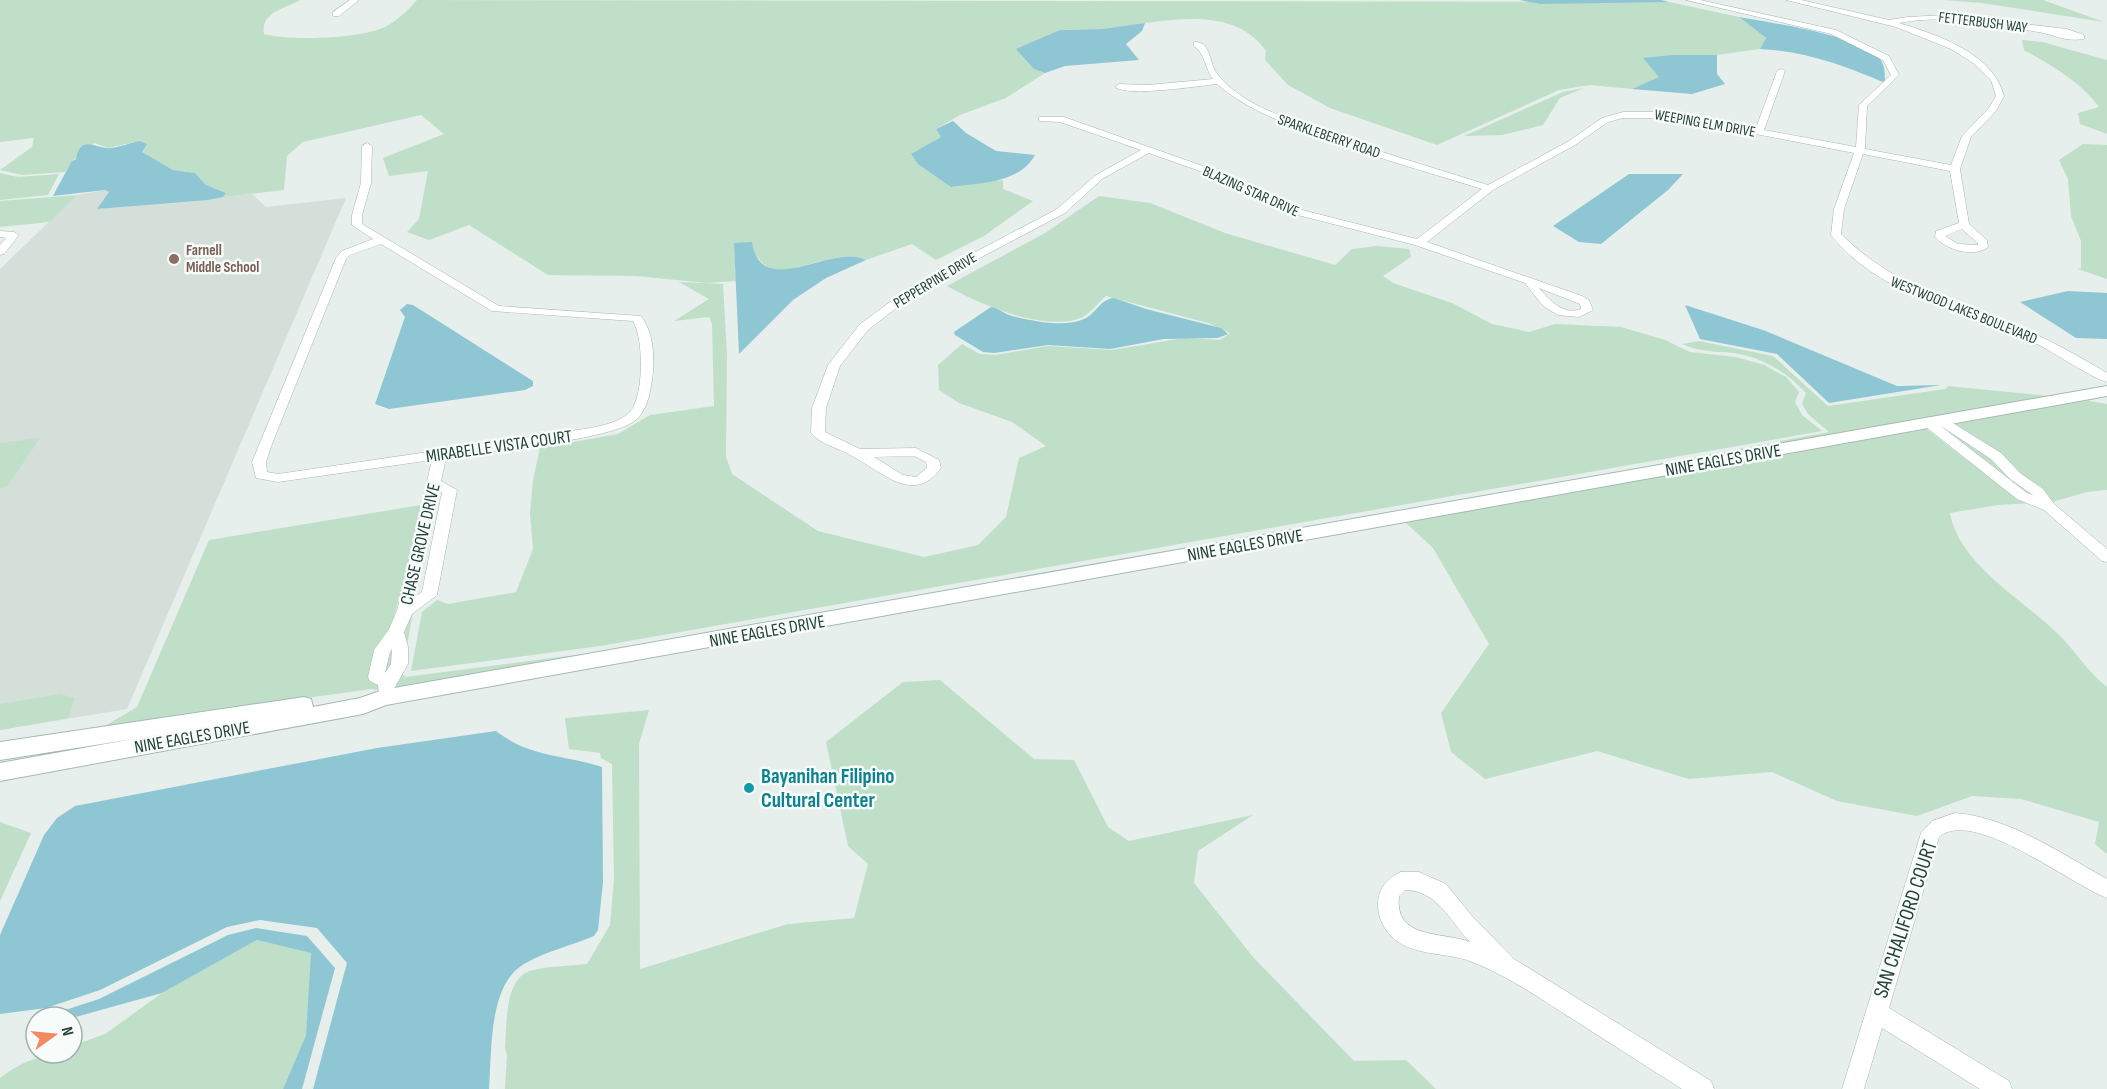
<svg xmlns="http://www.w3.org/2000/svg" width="2107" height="1089" font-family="'Sofia Sans Condensed',sans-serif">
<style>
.built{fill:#d4dfda}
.green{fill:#bfdfc9}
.water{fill:#8fc6d3}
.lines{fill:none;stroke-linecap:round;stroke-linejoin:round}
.street-casing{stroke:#a8b7b2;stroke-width:1}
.secondary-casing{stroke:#a4bab3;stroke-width:2}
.street{fill:#fff;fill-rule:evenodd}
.secondary{fill:#fff;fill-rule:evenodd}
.education-dot{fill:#8d6e63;stroke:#f7fbf9;stroke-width:2}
.culture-dot{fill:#0f9aa8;stroke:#f7fbf9;stroke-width:2}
.labels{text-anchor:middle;stroke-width:5;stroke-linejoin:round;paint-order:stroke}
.far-street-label{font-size:15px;fill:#24413a;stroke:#f7fbf9}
.far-education-label{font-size:15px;font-weight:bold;fill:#785e54;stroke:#f7fbf9;text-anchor:start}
.street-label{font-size:18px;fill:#24413a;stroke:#f7fbf9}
.near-culture-label{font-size:21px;font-weight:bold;fill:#0d838f;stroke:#f7fbf9;text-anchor:start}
.near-street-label{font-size:21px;fill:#24413a;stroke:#f7fbf9}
</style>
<rect width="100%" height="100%" fill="#e6efeb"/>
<path class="built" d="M105 190 109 192 98 209 252 194 266 207 346 198 127 709 0 730V269L77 195Z"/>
<path class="green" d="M0 0H300C285 9 260 12 264 34 291 41 360 39 385 27 398 20 407 11 417 0L1669 2 1739 17 1766 38 1760 49 1717 55 1644 58 1660 77 1632 89 1590 85 1559 90 1437 145 1330 108 1288 85 1265 60 1266 51C1231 0 1154 24 1102 29 1088 30 1074 29 1060 30L1034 69 1045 73 1006 98 960 115 936 129 941 137 911 155 951 187 1003 180V189L1033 201 984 236 936 260 912 244 866 260C845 248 802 270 778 270 765 269 763 262 755 255 749 250 741 247 734 243L736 281 707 283 636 276 548 275 469 225 429 240 407 232 419 219 428 171 389 176 383 158 444 134 421 115 303 142 287 156 284 190 223 197 226 193 206 185 195 173 173 170 141 152 143 147 140 141 108 148 94 143 71 162 65 172 22 175 0 170 32 147 34 138 0 142Z
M1943 0H2043L2104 22 1982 3Z
M2022 40 2042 42 2107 60V134L2080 124 2078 113 2099 107C2080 81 2051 65 2024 50Z
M1584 88 1560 98 1543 125 1502 135 1464 136 1563 92Z
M2083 144 2107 145V279L2078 269 2081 268V241L2071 216 2068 179 2059 160Z
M0 173 18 177 59 174 48 195 0 200Z
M77 195 50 222 0 227V201Z
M1099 196 1150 203 1225 233 1335 265 1352 249 1377 246 1409 249 1411 257 1383 276 1393 283 1452 303 1492 324 1529 332 1555 324 1621 327 1665 340 1690 352 1736 357 1764 365 1786 377 1799 392 1795 402 1802 415 1822 431 600 646 411 671 422 612 437 600 448 604 516 592 533 549 530 514 533 480 540 448 618 434 650 415 714 406 712 324 709 317 674 321 709 299 679 282 723 284 727 354 726 457 732 474 818 531 924 557 978 545 1006 517 1019 458 1046 446 1012 422 959 403 939 390 938 365 962 344 980 354 995 355 1048 346 1112 350 1184 338 1220 340 1230 333 1208 323 1106 296C1099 302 1090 314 1081 318 1044 332 979 304 947 286L1045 233Z
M1699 341 1773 356 1828 406 1945 389 1948 386 2049 396 1629 471 1627 470 1829 432 1808 414 1802 404 1806 393C1787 372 1762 357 1733 353 1716 351 1698 352 1682 344Z
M2084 400 2107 404V490L2087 492 2052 502 1998 505 1950 513C1959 566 2028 602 2063 639 2078 655 2089 673 2107 687V854L2095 844 2099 822 2021 799 1972 796 1917 816 1837 801 1772 772 1689 779 1597 751 1485 779 1451 752 1441 713 1489 644 1433 548 1405 522 1927 429 1968 461 1982 459 1940 426H1941L1992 458 2003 454 1955 424Z
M40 438 7 487 0 488V443Z
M427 504 394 616 413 612 402 673 405 677 599 652 1237 539 1233 542 385 691 371 689 105 726 137 707 209 540Z
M940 680 1034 759 1074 760 1108 827 1129 841 1253 815 1198 851 1194 883 1253 957 1354 1061 1406 1060 1436 1089H505L507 1055 505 1048C507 1026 504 979 530 971 548 966 569 966 587 964L610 925 614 879 612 764 601 758 600 753 569 749 565 718 649 710 639 744 640 969 788 924 854 918 868 864 848 846 826 742 903 682Z
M60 694 75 698 68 718 0 730V704Z
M0 822 31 833 0 901Z
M257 940 312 953 306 1035 283 1089H0V1078C21 1061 45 1053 72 1053V1046L105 1034 162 993Z"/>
<path class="water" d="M1519 0H1661L1669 2 1541 4Z
M1739 17C1772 23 1849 34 1875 54 1885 61 1885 72 1885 83 1843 65 1805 51 1760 49L1766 38Z
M1145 23 1142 31 1126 44 1139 60 1065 66 1045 73 1034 69 1016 49 1060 30 1102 29Z
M1671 55H1717V74L1725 84 1692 94 1632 89 1659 77 1643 58Z
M953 121 966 133 996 151 1035 155C1019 184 979 183 951 187L918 164 911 154 941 137 936 129Z
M140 141 147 144 142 152 173 170 195 173 206 185 226 193 223 197 208 200 97 209 109 192 105 190 53 196 71 162 76 159C81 133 96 150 111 148 120 147 130 143 140 141Z
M1629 174H1683L1668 190 1601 244 1579 242 1553 226Z
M752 242C761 302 833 242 866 260L826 278 793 300 739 354 734 243Z
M2068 291 2107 293V339L2076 338 2020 302Z
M1114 298 1146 309 1221 328 1228 334 1218 338 1164 339 1110 349 1048 345 994 353 983 352 955 335 954 332 991 307C999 308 1004 314 1012 316 1033 321 1064 328 1084 319 1096 314 1100 299 1114 298Z
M407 304 413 305 533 381V386L525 390 389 409 375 404 405 317 400 310Z
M1685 305 1763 330 1897 386 1941 385 1829 403 1777 354 1700 339Z
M496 731C531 758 562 754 602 767L603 882 598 930 594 936C571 946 546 951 524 964 488 985 492 1051 489 1089H313L347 963 317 928 260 920 227 927 100 990 46 1008 0 1014V935L44 835 57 818 75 806 377 748Z
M256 928 307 936 335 968 302 1089H283L306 1035 311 953 257 940 162 993 72 1018 44 1017 99 999 228 935Z"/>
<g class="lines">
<g class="street-casing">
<path id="street" d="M350 0H359L339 16H333V12Z
M1686 0H1700L1836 30 1889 56 1899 75 1867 106 1865 149 1951 165 1962 136 1989 108 1996 96 1991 80 1973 63 1951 49 1896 27 1786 0H1801L1889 20 1908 17 1946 15 2067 29 2084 35V39C2064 42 2056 35 2038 32 1993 24 1944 14 1899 23 1938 35 1993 53 2004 96L1996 111 1971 137 1960 169 1969 224 1987 240 1988 247C1974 258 1946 250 1935 237L1936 231 1959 223 1950 171 1863 154 1844 209 1841 234C1893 286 1952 300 2018 327 2049 339 2078 356 2107 373V382C2089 377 2054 352 2035 343 1966 310 1881 298 1831 235L1834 209 1854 153 1673 118H1623L1608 122 1575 145 1493 190 1427 242 1582 296 1589 300 1593 310 1579 317 1558 315 1543 306 1525 283 1415 245 1290 213 1254 199 1208 174 1149 153 1102 179 1065 213 921 289 868 330 840 366 826 408 825 432 860 449 916 448 939 460 941 468C914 506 881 471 852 456 839 448 821 445 811 433L812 408 828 365 860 324 913 285 1057 209 1096 175 1141 150 1060 122 1039 121V117H1064L1214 170 1262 195 1298 209 1417 239 1482 189C1424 171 1366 155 1310 133 1276 120 1245 108 1217 84 1197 86 1129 97 1115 87L1119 84 1148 85 1213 79C1205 69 1205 53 1194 46V42C1211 41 1209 62 1216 72 1222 81 1231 89 1239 94 1260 110 1286 117 1310 127 1368 149 1428 166 1488 185L1569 141 1602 118 1623 112H1673L1756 128 1777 71 1781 69 1785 71 1764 130 1856 147 1859 105 1891 75 1883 60 1831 34ZM1962 229 1978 243V245L1958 244 1945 236ZM1539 288 1580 304 1581 309C1564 316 1549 300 1539 288ZM914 456 926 462 927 468 916 477 903 475 874 457Z
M367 143 372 146 371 183 362 215V224L499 306 641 316C653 333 654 351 653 372 651 388 649 407 637 419 615 440 482 452 446 458L441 481 457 490 437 595 412 614 404 632 408 647V664L391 694 385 695 379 694 378 685 370 681 368 677 374 650 389 629 397 611 432 460 278 482 256 478 252 462 336 258 342 251 373 239 352 225V215L361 183 362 146ZM381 244 492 311 633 321C644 339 644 396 630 412 620 422 604 425 591 428L278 474 267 472 266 462 272 444 346 259 350 255ZM439 491 442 492 422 592 416 596ZM392 649 391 664 385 673 390 652Z
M0 231 14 232 19 235 4 254 0 255V245L6 238 0 237Z
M1943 417 2001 453 2020 473 2043 489 2054 504 2107 549V562L2102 561 2044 510 2017 499 1921 423 1928 419 1933 420 2027 493 2033 495 2010 479 1991 459 1938 424 1936 421Z
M1955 813C2009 817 2060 853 2107 879V898C2071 885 1973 807 1939 837L1889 1008 2009 1081 2012 1089H1980L1882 1028 1864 1089H1842L1921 833 1932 821Z
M1401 872H1419L1446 884 1472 916 1514 959 1711 1081 1714 1089H1682C1642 1064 1603 1038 1563 1013 1532 993 1502 973 1467 960 1442 952 1410 956 1390 935 1372 915 1373 883 1401 872ZM1405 890C1437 890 1450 921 1470 942 1441 931 1394 940 1399 896Z"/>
</g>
<g class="secondary-casing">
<path id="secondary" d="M2107 386V396L386 705 363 714 0 781V763L133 739 0 760V742L304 697 311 699 313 707 360 698 383 690Z"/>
</g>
<use href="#street" class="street"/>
<use href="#secondary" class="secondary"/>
</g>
<circle class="education-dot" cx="174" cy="259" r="6"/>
<circle class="culture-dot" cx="749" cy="788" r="6"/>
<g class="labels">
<g class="far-street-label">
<text transform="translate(1983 22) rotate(7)" y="5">FETTERBUSH WAY</text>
<text transform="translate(1705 123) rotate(10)" y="5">WEEPING ELM DRIVE</text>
<text transform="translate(1329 136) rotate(19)" y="5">SPARKLEBERRY ROAD</text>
<text transform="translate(1251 191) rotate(24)" y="5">BLAZING STAR DRIVE</text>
<text transform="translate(935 280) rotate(-31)" y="5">PEPPERPINE DRIVE</text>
<text transform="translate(1964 310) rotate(22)" y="5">WESTWOOD LAKES BOULEVARD</text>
</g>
<g class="far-education-label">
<text x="186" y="255">Farnell<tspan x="186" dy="17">Middle School</tspan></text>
</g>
<g class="street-label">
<text transform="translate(499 446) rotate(-8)" y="6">MIRABELLE VISTA COURT</text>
<text transform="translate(1723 460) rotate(-10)" y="6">NINE EAGLES DRIVE</text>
<text transform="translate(420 544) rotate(-77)" y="6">CHASE GROVE DRIVE</text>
<text transform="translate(1245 545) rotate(-10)" y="6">NINE EAGLES DRIVE</text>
<text transform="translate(767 631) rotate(-10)" y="6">NINE EAGLES DRIVE</text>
<text transform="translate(192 737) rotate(-10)" y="6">NINE EAGLES DRIVE</text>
</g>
<g class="near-culture-label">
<text x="761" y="783">Bayanihan Filipino<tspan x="761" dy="24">Cultural Center</tspan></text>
</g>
<g class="near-street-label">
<text transform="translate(1905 919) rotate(-72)" y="7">SAN CHALIFORD COURT</text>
</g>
</g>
<g transform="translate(54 1035) rotate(75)"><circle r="28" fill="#f7fbf9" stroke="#a3b1ad" stroke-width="1.5"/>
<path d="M0-4.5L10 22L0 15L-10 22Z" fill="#f28961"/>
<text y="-9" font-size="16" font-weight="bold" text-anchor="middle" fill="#24413a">N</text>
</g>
</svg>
